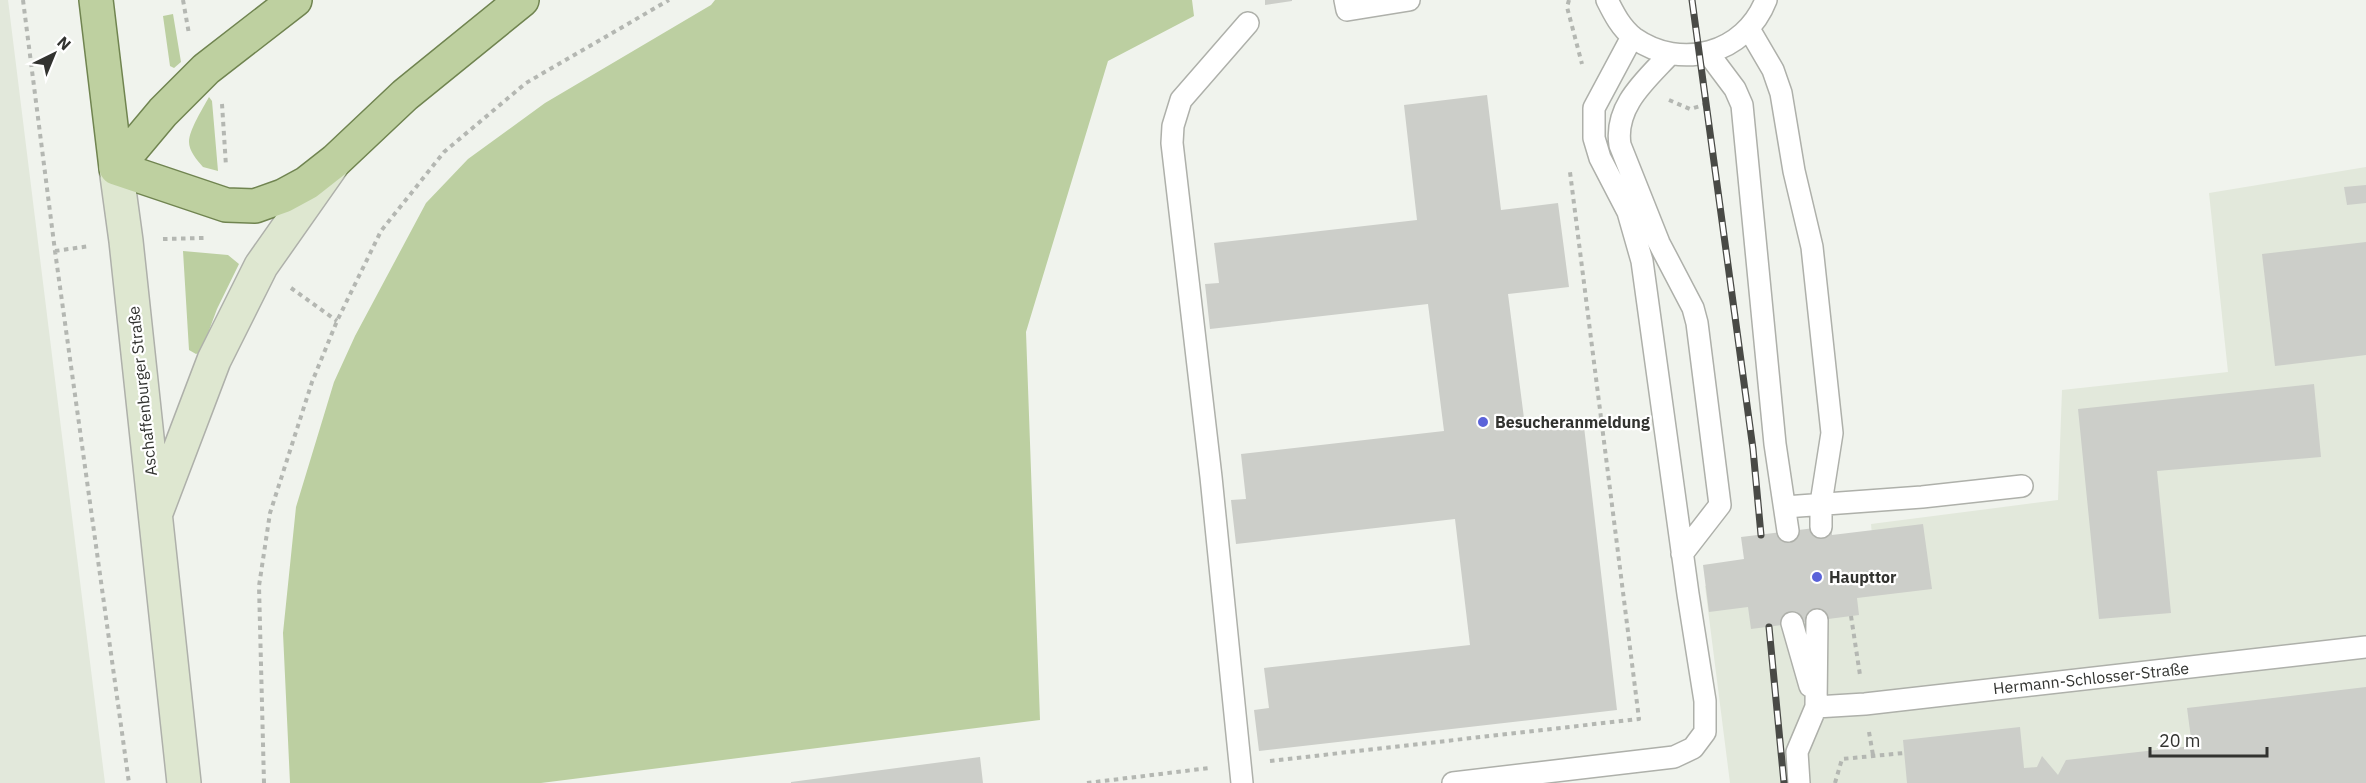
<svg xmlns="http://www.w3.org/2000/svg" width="2366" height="783" font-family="'IBM Plex Sans',sans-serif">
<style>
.built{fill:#e2e8db}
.green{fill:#bccfa1}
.building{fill:#cccec9}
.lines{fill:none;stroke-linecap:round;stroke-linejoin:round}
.lane-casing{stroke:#aeb0aa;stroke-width:24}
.secondary-casing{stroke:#aeb0aa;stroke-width:36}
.primary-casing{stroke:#708450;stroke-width:36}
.path{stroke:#b4b7b2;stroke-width:4;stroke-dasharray:4.5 4.5;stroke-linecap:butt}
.lane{stroke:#fff;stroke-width:21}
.secondary{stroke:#dee7d0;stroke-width:33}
.primary{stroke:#bed0a0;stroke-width:33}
.rail-casing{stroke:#494a46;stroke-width:7}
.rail{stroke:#fff;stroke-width:4.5;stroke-dasharray:14;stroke-linecap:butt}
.poi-dot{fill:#5a62d9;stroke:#fff;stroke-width:2}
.labels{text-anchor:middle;stroke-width:4.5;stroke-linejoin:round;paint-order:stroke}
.street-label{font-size:16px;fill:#323330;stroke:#fff}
.poi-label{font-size:16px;font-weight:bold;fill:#323330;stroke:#fff;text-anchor:start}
</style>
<rect width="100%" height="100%" fill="#f0f3ed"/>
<path class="built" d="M0 0H8L105 783H0Z
M2366 167V783H1730L1705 586 1766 583 1875 568 1871 524 2058 500 2062 390 2228 372 2209 193Z"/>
<path class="green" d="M715 0H1192L1194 16 1108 61 1026 332 1040 720 541 783H290L283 633 296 507 334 382 355 336 426 203 468 159 545 103 711 5Z
M173 14 181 62 174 68 170 66 163 16Z
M209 97 212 101 218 171 203 167C197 160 189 151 189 142 189 130 203 108 209 97Z
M183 251 228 255 239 264 217 309 201 352 196 354 189 350Z"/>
<path class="building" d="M1265 0H1292V1L1265 5Z
M1487 95 1501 210 1558 203 1569 287 1508 294 1525 426 1583 418 1617 710 1259 751 1254 710 1269 708 1264 668 1470 645 1455 519 1236 544 1231 500 1246 499 1241 454 1444 431 1428 304 1210 329 1205 284 1219 283 1214 243 1417 220 1404 105Z
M2366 185V203L2347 205 2344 187Z
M2366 242V355L2275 366 2262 254Z
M2314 384 2321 457 2157 471 2171 613 2099 619 2078 409Z
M1923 524 1932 589 1857 598 1859 615 1751 629 1748 607 1709 612 1703 565 1744 559 1741 537 1831 526 1832 535Z
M2366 687V783H1907L1903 740 2020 727 2024 768 2037 767 2042 756 2058 775 2066 760 2192 746 2187 708Z
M980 757 983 783H791V782Z"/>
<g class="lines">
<g class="lane-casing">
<path id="lane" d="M1345 0 1347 10 1409 0
M1607 0C1614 14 1621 28 1634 38 1681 71 1745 54 1766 0
M1749 29 1773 70 1781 93 1794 171 1812 247 1832 433 1821 503V527
M1708 53 1735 89 1742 105 1775 444 1788 531
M1670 54C1646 80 1614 106 1620 145L1659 243 1693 308 1697 323 1720 505 1682 554
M1785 507 1922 497 2022 486
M1792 623 1810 686
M1816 707 1865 704 2366 647
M1242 783 1211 477 1172 143 1173 126 1181 100 1248 23
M1453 783 1674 757 1693 748 1705 732V701L1688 594 1642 261 1628 212 1600 158 1594 138V108L1632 37
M1799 783 1797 752 1816 707 1817 620"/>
</g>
<g class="secondary-casing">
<path id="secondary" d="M116 168 126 241 184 783
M157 510 214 360 261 266 332 165"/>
</g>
<g class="primary-casing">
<path id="primary" d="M96 0 116 168
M116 168 226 205 255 206 283 196 307 183 335 161 405 95 522 0
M116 168 163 112 206 69 295 0"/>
</g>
<path class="path" d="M23 0 55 251 129 783
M183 0 189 34
M1569 0 1567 7 1582 64
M1669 100 1690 109 1707 104
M222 104 226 166
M163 239 204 238
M55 251 90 246
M291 288 337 321
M1851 616 1860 675
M1869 732 1873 755
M1270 761 1639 719 1570 172
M264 783 259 586 270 513 312 382 337 321 381 231 444 152 526 83 669 0
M1087 783 1209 768
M1835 783 1842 759 1904 753"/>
<use href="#lane" class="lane"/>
<use href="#secondary" class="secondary"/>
<use href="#primary" class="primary"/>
<g class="rail-casing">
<path id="rail" d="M1692 0 1753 449 1761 535
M1769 627 1784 783"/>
</g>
<use href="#rail" class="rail"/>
</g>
<g class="poi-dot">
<circle cx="1483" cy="422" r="6"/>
<circle cx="1817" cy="577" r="6"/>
</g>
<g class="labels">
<g class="street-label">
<text transform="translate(142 391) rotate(-96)" y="6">Aschaffenburger Straße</text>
<text transform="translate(2091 678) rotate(-6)" y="6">Hermann-Schlosser-Straße</text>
</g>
<g class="poi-label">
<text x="1495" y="428">Besucheranmeldung</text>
<text x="1829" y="583">Haupttor</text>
</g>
</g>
<g transform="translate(54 54) rotate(43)" stroke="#ffffff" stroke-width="4.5" paint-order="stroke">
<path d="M0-4.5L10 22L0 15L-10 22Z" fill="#323330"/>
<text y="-9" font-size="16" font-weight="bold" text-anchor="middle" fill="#323330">N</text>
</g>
<path d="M2150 747v9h117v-9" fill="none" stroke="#323330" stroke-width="3"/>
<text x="2159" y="747" font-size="18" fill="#323330" stroke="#ffffff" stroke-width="4.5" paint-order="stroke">20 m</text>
</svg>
